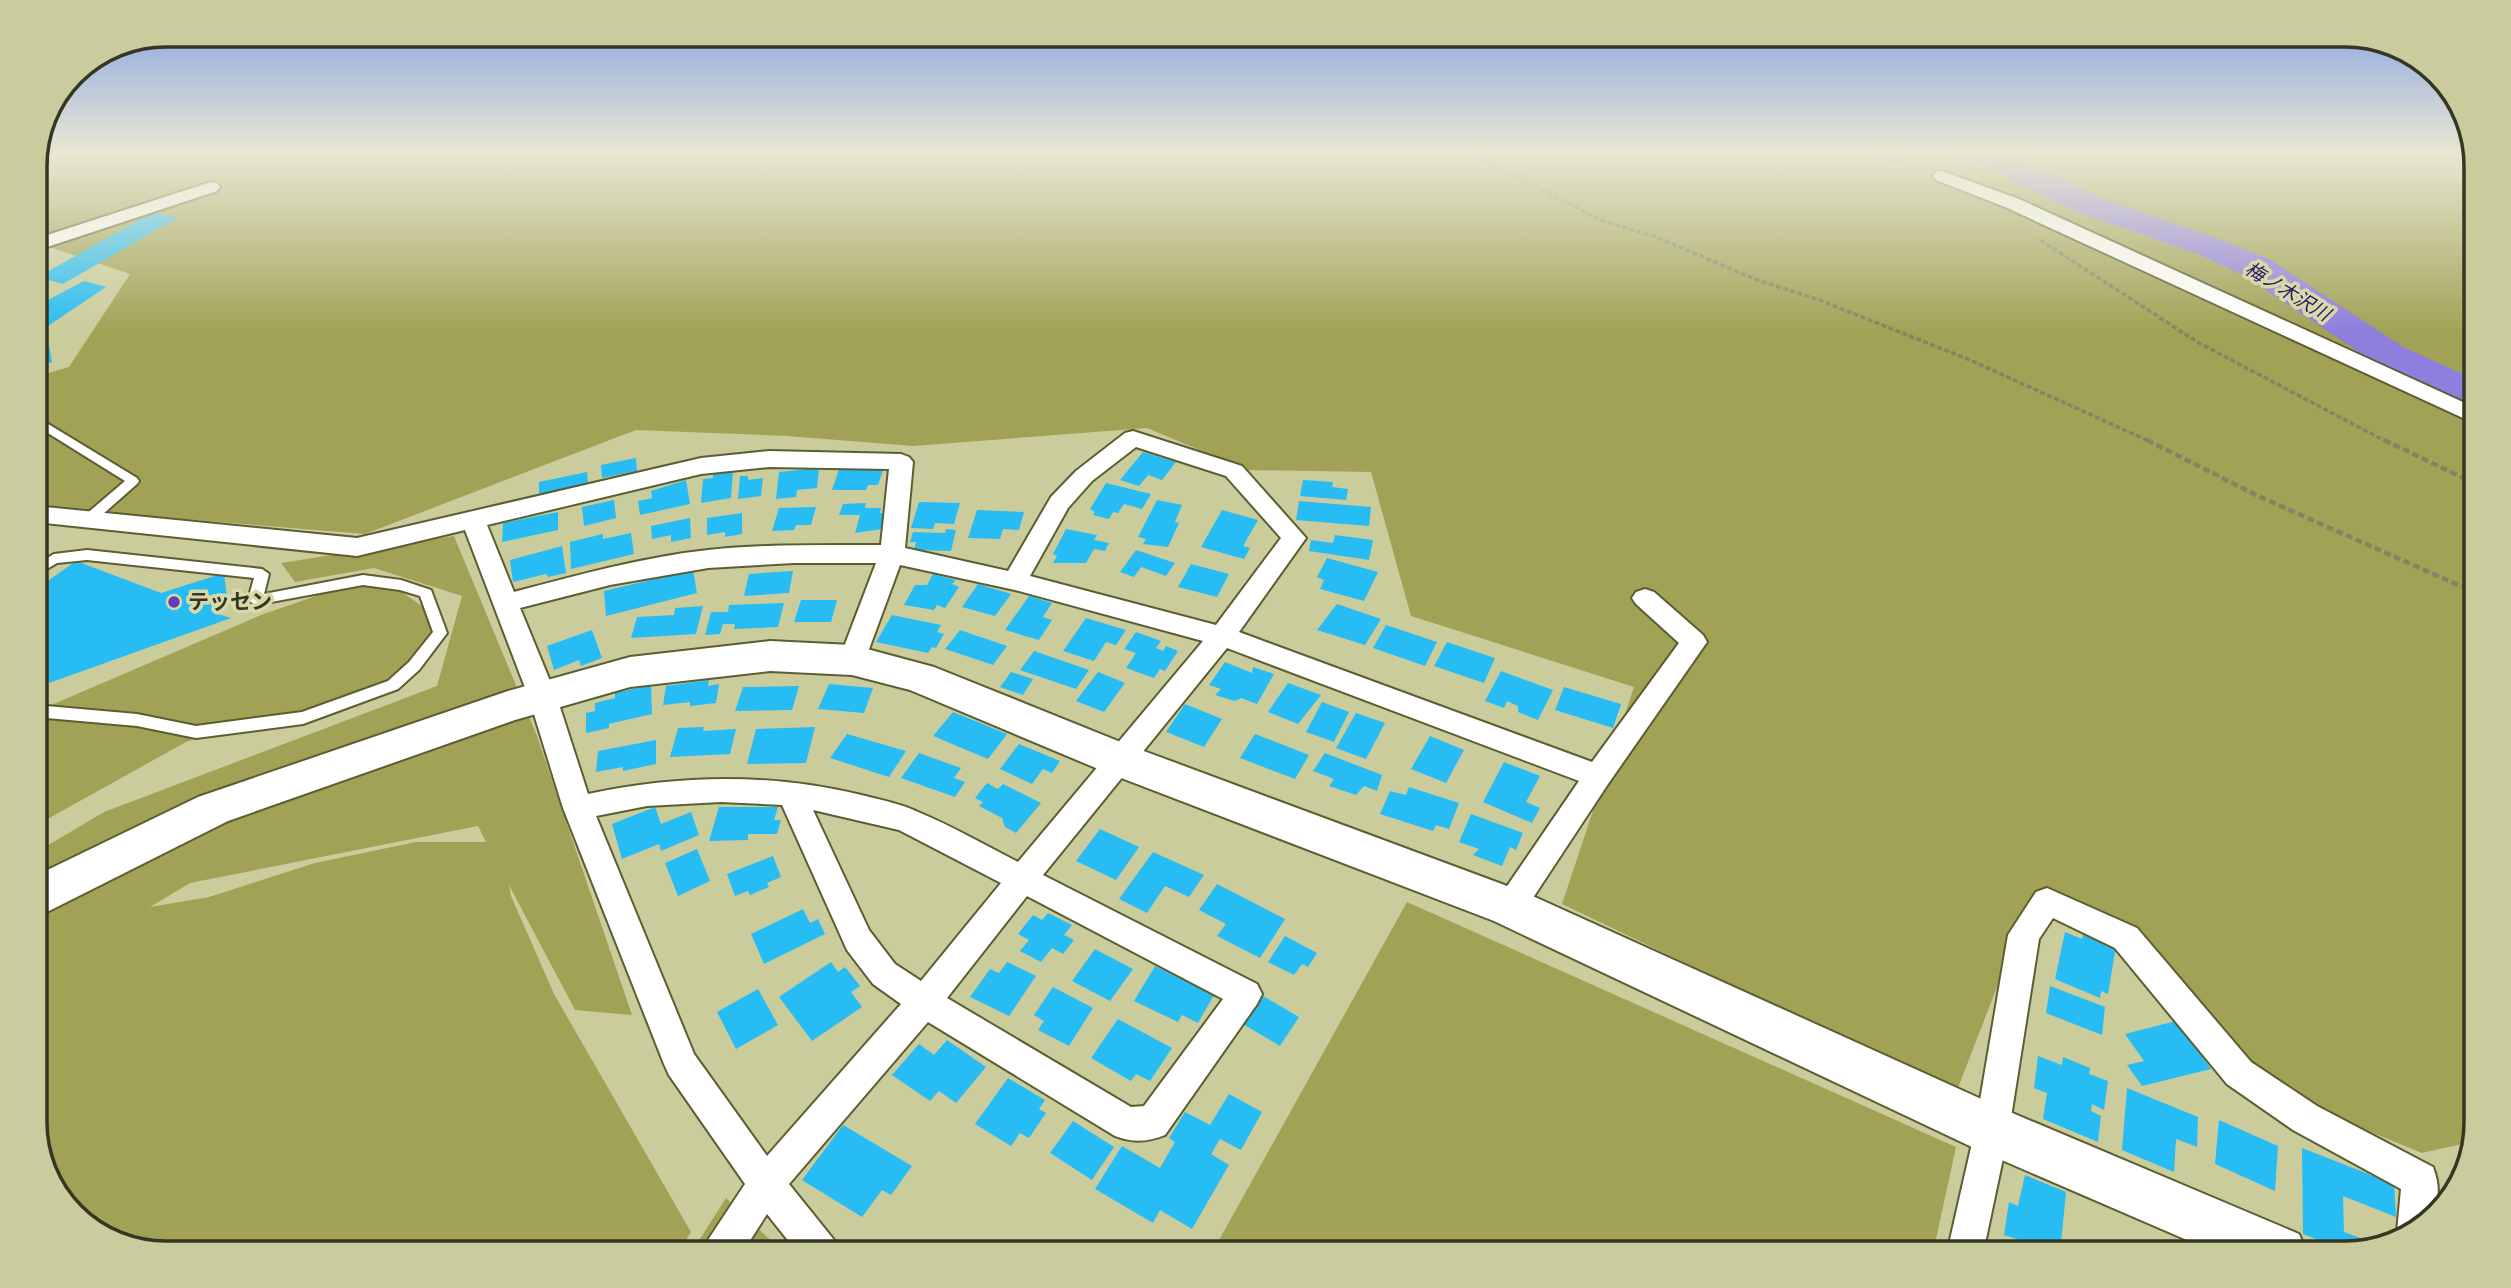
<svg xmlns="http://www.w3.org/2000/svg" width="2511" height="1288" font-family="Helvetica,'Noto Sans JP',sans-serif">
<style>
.green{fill:#a2a257;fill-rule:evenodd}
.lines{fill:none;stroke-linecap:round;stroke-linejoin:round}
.river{fill:#8e7ede;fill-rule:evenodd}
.building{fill:#27bcf3}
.lane-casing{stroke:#5d5d31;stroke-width:4}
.street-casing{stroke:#5d5d31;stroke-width:4}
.secondary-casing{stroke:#5d5d31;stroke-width:4}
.path-far1{stroke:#838461;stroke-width:3.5;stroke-dasharray:5 2.5;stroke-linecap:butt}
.path{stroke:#838461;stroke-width:4.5;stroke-dasharray:7 3.5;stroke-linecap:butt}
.lane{fill:#fff;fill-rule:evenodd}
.street{fill:#fff;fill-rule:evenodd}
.secondary{fill:#fff;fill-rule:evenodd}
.poi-dot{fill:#5e3fb8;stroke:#d7d9a9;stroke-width:2.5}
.labels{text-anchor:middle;stroke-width:7;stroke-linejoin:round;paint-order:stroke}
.far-water-label{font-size:19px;font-style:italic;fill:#2e1469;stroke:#d7d9a9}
.poi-label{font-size:21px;font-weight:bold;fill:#363723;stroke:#d7d9a9;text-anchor:start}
.rim{fill:none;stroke:#363723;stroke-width:3.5}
</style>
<rect width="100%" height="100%" fill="#cbcc9c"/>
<path class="green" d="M38 152H2474L2476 158V1121L2471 1142 2422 1153 2229 1074 2126 938 2033 894 1956 1093 1562 904 1634 687 1411 616 1371 472 1247 470 1147 428 913 446 787 436 636 430 365 534 35 507V377L69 367 130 274 35 242V158Z
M454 536 537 736 632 1015 575 1010 509 885 511 896 554 994 691 1232 678 1253H167L108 1239 57 1195 35 1130V853L104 812 437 686 462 596 374 568 295 582 281 563ZM478 826 486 842H416L315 863 209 897 150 907 190 883Z
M389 583 436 616 435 640 373 692 265 730 225 728 186 742 35 826V712L261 615 336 589Z
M1407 902 1956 1147 1933 1253H1231L1218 1242Z
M726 1198 784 1253H691Z"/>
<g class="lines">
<path class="river" d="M1962 152H2004L2104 199 2222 240 2269 259 2405 348 2476 380V406L2424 388 2377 364 2243 275 2198 254 2080 213 1967 159Z"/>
</g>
<path class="building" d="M153 212 177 218 63 284 38 277Z
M84 281 106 287 42 330 35 327V312L45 306 40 304Z
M48 340 52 362 35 367V343Z
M1143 452 1176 462 1162 480 1148 475 1139 486 1120 480Z
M636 458 637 471 602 478 601 465Z
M840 466 884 467 878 485H868L866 490H832Z
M819 468 817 488 797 490 796 497 776 499 779 472Z
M587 472 588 484 539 496V482Z
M733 472 731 498 701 503 703 479 713 478V474Z
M740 476H748V480L763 478 761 496 738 499Z
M686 480 690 504 640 515 638 501 652 498 651 491Z
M1303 480 1333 482 1332 487 1348 489 1346 500 1300 496Z
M1106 483 1151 494 1142 509 1124 504 1118 513 1113 512 1109 519 1093 515 1095 512 1090 509Z
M614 500 616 518 584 526 582 507Z
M1157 500 1182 505 1175 522 1179 523 1168 547 1143 544 1146 539 1138 537Z
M1299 501 1371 507 1369 526 1296 520Z
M919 502 960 503 954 524 935 523 933 529 911 528Z
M866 503 865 508H881L880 513H886L882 529 855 533 860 515H839L843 504Z
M816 507 811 525H796L794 530 772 531 779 508Z
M977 510 1024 512 1019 530 1003 529 1000 539 968 538Z
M1222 510 1258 520 1243 546 1250 548 1244 559 1201 547Z
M558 512V530L502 542 503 523Z
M742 513V534L725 537V532L707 535V518Z
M690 518 691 538 671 542V535L652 539 651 526Z
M946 529 956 530 951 551 914 550 916 542H910L913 532 945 533Z
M1066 529 1097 535 1094 540 1109 543 1105 551 1094 549 1086 563H1053L1057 556 1053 554Z
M631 533 634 554 571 569 570 542 603 534V539Z
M1335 535 1373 540 1369 560 1309 551 1311 540 1333 543Z
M562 546 566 573 548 577 546 574 513 582 510 560Z
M1136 550 1175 563 1166 576 1141 567 1134 577 1120 572Z
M1327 558 1378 572 1364 601 1320 589 1324 580 1317 577Z
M76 561 161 593 224 573 228 606 211 612 231 618 35 688V590Z
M1191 564 1229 574 1217 597 1178 587Z
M693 570 697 593 606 616 604 591Z
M793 571 789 593 744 596 749 574Z
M933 574 956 580 952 584 959 587 945 608 937 605 934 610 904 605 915 585H927Z
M978 584 1011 594 995 616 962 607Z
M1029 596 1052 603 1043 617 1052 620 1039 640 1005 630Z
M801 600H837L831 622H794Z
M784 603 778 627 734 629 735 624H723L720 634 705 635 711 612H728L729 605Z
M1337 604 1381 619 1365 645 1317 630Z
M703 606 696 634 631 638 637 617 674 615 675 608Z
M892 615 941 625 937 632 944 634 936 648 932 647 928 653 876 642Z
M1086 618 1126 630 1116 645 1106 642 1094 661 1063 651Z
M1386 625 1437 642 1425 666 1373 648Z
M592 630 602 658 581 666 579 660 554 670 547 646Z
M960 630 1007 646 993 665 945 649Z
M1136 632 1161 641 1156 648 1163 651 1166 646 1178 651 1165 671 1160 669 1154 678 1126 668 1136 653 1124 649Z
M1447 642 1495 658 1484 683 1434 666Z
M1034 651 1089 670 1076 689 1020 670Z
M1225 662 1252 673 1253 667 1274 674 1257 704 1241 698 1235 701 1215 695 1221 689 1209 685Z
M1501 671 1553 690 1538 720 1518 712V706L1507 701 1504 708 1485 701Z
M1011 672 1033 679 1023 695 1000 687Z
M1098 672 1125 683 1104 712 1076 701Z
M709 680 708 686 719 684 716 703 690 706V702L663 705 666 686Z
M1288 683 1321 695 1298 724 1268 712Z
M829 684 873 688 864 713 818 709Z
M651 685 652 714 609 724V728L586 733V713L595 711V703L615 698V693Z
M799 686 792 710 735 711 743 687Z
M1564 687 1621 704 1613 728 1555 710Z
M1322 702 1349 712 1334 742 1306 732Z
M1185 704 1222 719 1204 747 1166 732Z
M953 712 1007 734 988 759 933 736Z
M1356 713 1385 723 1366 759 1336 748Z
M704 727 703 731 736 729 730 754 670 757 678 728Z
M815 727 806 763 747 764 756 729Z
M847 734 906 751 889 777 830 758Z
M1255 734 1309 755 1295 779 1240 758Z
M1430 736 1464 750 1446 783 1411 769Z
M656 740V764L623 771V767L596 772 598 751Z
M1019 744 1060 761 1052 773 1043 769 1032 784 1000 769Z
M919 753 961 768 954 778 965 782 955 797 901 778Z
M1325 753 1382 775 1377 791 1364 786 1356 795 1329 786 1334 779 1313 771Z
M1504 762 1540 776 1526 802 1540 808 1532 823 1483 802Z
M987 783 998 789 1003 784 1041 803 1016 833 1005 827 1002 818 979 806 983 802 975 798Z
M1409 787 1459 803 1449 829 1436 825 1433 831 1380 814 1390 791 1406 795Z
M655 807 661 824 691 812 699 835 661 851 659 844 622 859 612 824Z
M719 807H778L774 820H781L777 834H748V840L709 841Z
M1471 814 1523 833 1516 850 1510 847 1502 866 1473 855 1479 849 1459 842Z
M1100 829 1139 847 1116 880 1076 861Z
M697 849 710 881 678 896 665 863Z
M1153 852 1204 875 1189 897 1165 886 1147 913 1119 899Z
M773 856 781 877 767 883 769 887 750 895 748 891 735 896 727 874Z
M1217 884 1285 919 1260 958 1217 936 1226 924 1199 910Z
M803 909 810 923 818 919 825 934 764 964 751 934Z
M1048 913 1072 925 1064 935 1074 940 1063 954 1052 948 1041 962 1020 951 1029 940 1018 934 1033 915 1042 920Z
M2065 932 2082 939 2084 932 2116 946 2108 994 2101 991 2100 998 2055 979Z
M1285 936 1317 953 1308 967 1302 964 1294 975 1268 962Z
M1095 949 1133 969 1110 1001 1072 981Z
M831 962 838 972 845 967 860 986 851 992 862 1007 812 1041 779 997Z
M1007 962 1036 976 1009 1016 970 997 990 969 999 973Z
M1155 966 1214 995 1198 1023 1182 1015 1178 1022 1134 1001Z
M2050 986 2105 1007 2102 1035 2046 1013Z
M1053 987 1093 1008 1069 1046 1038 1030 1044 1021 1034 1015Z
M758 989 778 1025 736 1049 717 1012Z
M1263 996 1299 1017 1280 1046 1243 1024Z
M1118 1019 1172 1048 1150 1081 1136 1074 1131 1081 1091 1058Z
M2176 1021 2211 1069 2142 1086 2127 1065 2144 1061 2125 1034Z
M947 1040 986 1067 956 1103 939 1091 930 1101 892 1075 919 1044 934 1055Z
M2038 1056 2062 1065 2063 1057 2090 1068 2089 1074 2108 1081 2104 1110 2092 1104 2091 1111 2101 1116 2098 1142 2043 1119 2047 1093 2034 1088Z
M1008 1078 1045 1100 1039 1109 1046 1113 1029 1138 1020 1133 1011 1146 975 1124Z
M2127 1088 2198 1117 2197 1147 2176 1139 2174 1172 2122 1150Z
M1229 1094 1262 1112 1241 1150 1220 1139 1211 1154 1229 1165 1192 1229 1160 1210 1153 1223 1095 1189 1122 1146 1160 1168 1175 1142 1169 1138 1185 1112 1210 1125Z
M2219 1120 2278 1146 2275 1191 2215 1164Z
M1073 1121 1114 1147 1092 1180 1050 1153Z
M843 1125 912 1166 891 1195 882 1190 862 1217 802 1180Z
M2302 1148 2394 1184 2396 1217 2343 1196 2344 1232 2363 1239V1247L2348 1252 2303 1234Z
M2025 1175 2066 1192 2060 1253 2004 1235 2009 1202 2018 1206Z"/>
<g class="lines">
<g class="lane-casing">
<path id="lane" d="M35 416 137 478 139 481 137 484 94 522H84L83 519 84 516 125 481 35 425Z
M87 550 262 569 269 574 264 594 363 575 401 580 431 590 447 633 419 670 398 689 303 724 196 738 137 726 35 717V705L137 714 196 726 302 712 388 681 409 662 433 632 420 596 400 590 363 585 255 605 248 600 254 578 87 560 57 563 35 576V565L54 554Z"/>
</g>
<g class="street-casing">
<path id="street" d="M1942 171 2019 199 2476 408V424L2005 207 1936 180 1933 176 1936 172Z
M211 182 217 183 220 187 217 191 35 251V239Z
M1133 431 1242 466 1306 538 1239 632 1592 762 1679 643 1636 604 1632 598 1636 592 1645 589 1654 592 1703 635 1707 642 1608 784 1521 916 1510 920 1499 916 1495 907 1499 898 1579 781 1227 648 1043 875 1257 984 1262 994 1257 1004 1165 1135C1148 1142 1132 1143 1115 1136L928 1022 789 1184 834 1240 839 1253H798L767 1214 742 1253H703L708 1240 745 1184 669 1075 664 1064 563 808 529 698 465 530 357 556 35 522V506L357 538 701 458 769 451 901 454 909 457 913 462 905 548 1008 571 1051 497 1076 471 1125 433ZM1136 447 1226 476 1281 538 1216 625 1030 576 1068 508 1092 481ZM769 467 889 469 881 545C823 545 765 544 708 550 643 557 578 575 514 592L487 525 701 474ZM794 563H876L839 660 843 667 852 670 861 667 865 660 900 565 1015 590 1203 641 1018 862C985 845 952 826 918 812 899 803 877 799 857 794 768 773 677 775 588 794L557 698 520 608 610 585 708 568ZM721 802 782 805 847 950 873 984 901 1004 767 1156 694 1054 596 816 647 806ZM813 810 899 830 1001 883 921 981 895 964 869 930ZM1027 896 1223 999 1144 1106 1131 1107 947 998Z
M2047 888 2137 928 2251 1062 2317 1106 2433 1167C2446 1201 2432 1227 2399 1237L2397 1232 2401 1189 2293 1130 2227 1084 2115 948 2053 918 2039 939 2009 1130 1983 1253H1947L1975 1130 2008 935 2036 892Z"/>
</g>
<g class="secondary-casing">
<path id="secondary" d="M770 641 852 645 934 667 1133 747 1526 893 2010 1112 2299 1234 2307 1253H2217L1974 1148 1494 921 1103 771 910 690 852 675 770 671 630 687 515 720 228 821 35 918V876L198 797 508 691 630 657Z"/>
</g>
<path class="path-far1" d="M1467 152 1603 221 1656 237 1757 280 1817 299 1970 360 2151 442
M1869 152 1925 169
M2040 240 2199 343 2387 442"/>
<path class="path" d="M2147 440 2256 495 2476 593
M2384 440 2476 484"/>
<use href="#lane" class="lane"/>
<use href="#street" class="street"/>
<use href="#secondary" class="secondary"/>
</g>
<linearGradient id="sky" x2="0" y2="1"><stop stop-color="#849ee4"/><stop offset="0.46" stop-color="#e8e8d2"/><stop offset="1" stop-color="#e8e8d2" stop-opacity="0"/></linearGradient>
<rect width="2511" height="332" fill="url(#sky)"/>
<circle class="poi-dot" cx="174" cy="602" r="7"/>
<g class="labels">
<g class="far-water-label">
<text transform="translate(2288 291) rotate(31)" y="7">梅ノ木沢川</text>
</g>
<g class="poi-label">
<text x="188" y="609">テッセン</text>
</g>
</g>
<path d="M0 0H2511V1288H0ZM166 47H2345A119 119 0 0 1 2464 166V1122A119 119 0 0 1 2345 1241H166A119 119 0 0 1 47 1122V166A119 119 0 0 1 166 47Z" fill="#cacc9e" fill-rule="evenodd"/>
<path class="rim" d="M166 47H2345A119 119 0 0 1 2464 166V1122A119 119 0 0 1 2345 1241H166A119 119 0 0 1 47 1122V166A119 119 0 0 1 166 47Z"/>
</svg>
